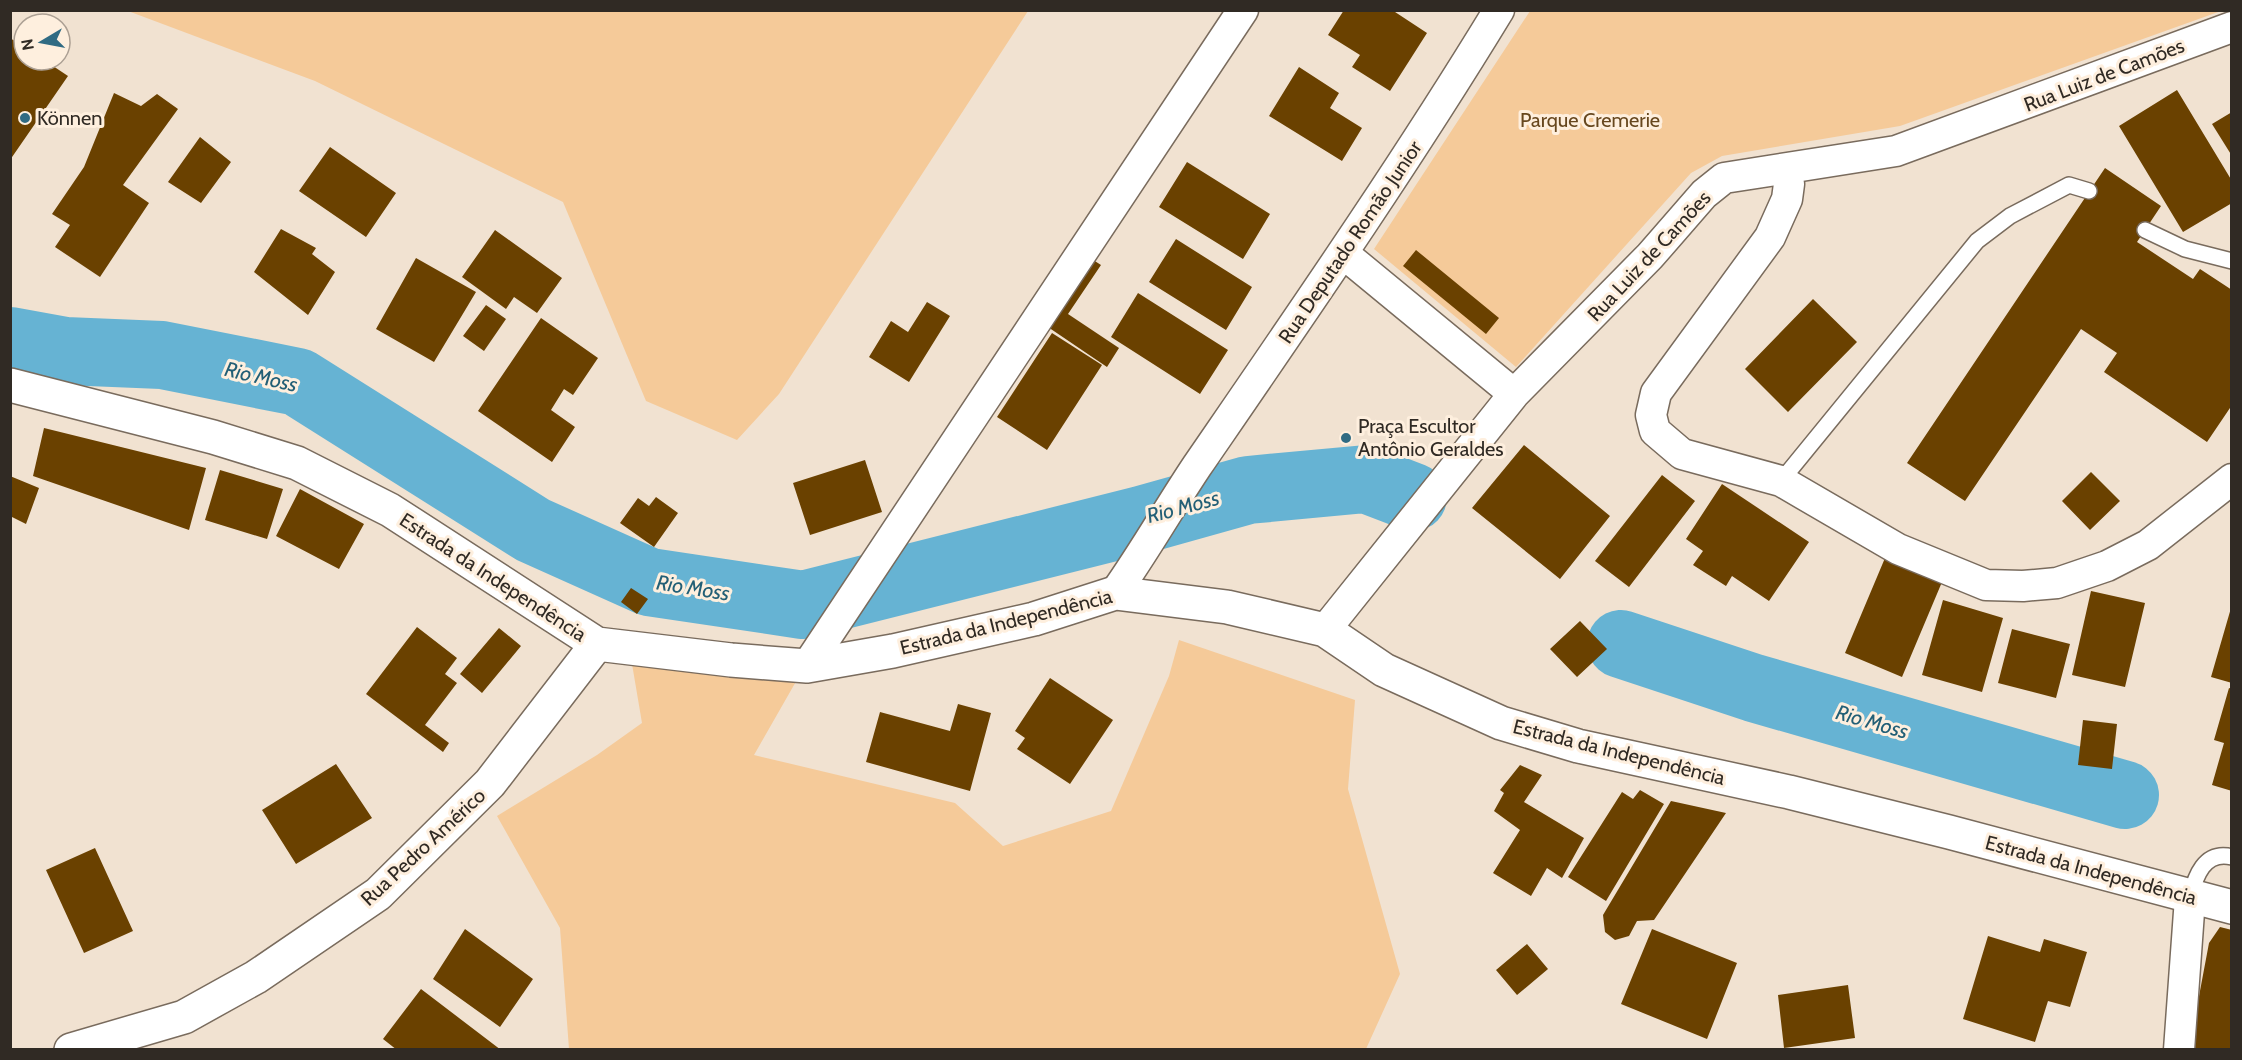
<svg xmlns="http://www.w3.org/2000/svg" width="2242" height="1060" font-family="Cabin,sans-serif">
<style>
.green{fill:#f5ca99}
.lines{fill:none;stroke-linecap:round;stroke-linejoin:round}
.river{stroke:#66b3d3;stroke-width:68}
.building{fill:#6a4100}
.lane-casing{stroke:#796b5d;stroke-width:18}
.street-casing{stroke:#796b5d;stroke-width:33}
.secondary-casing{stroke:#796b5d;stroke-width:36}
.lane{stroke:#fff;stroke-width:15}
.street{stroke:#fff;stroke-width:30}
.secondary{stroke:#fff;stroke-width:33}
.poi-dot{fill:#306b83;stroke:#feefde;stroke-width:2}
.labels{text-anchor:middle;stroke-width:6;stroke-linejoin:round;paint-order:stroke}
.street-label{font-size:20px;fill:#302a24;stroke:#feefde}
.poi-label{font-size:20px;fill:#302a24;stroke:#feefde;text-anchor:start}
.park-label{font-size:20px;fill:#67471e;stroke:#feefde}
.water-label{font-size:21px;font-style:italic;fill:#235f76;stroke:#feefde}
</style>
<rect width="100%" height="100%" fill="#f1e2d1"/>
<path class="green" d="M128 11H1028L779 394 737 440 646 401 563 202 315 81Z
M1530 11H2221L1900 126 1722 156 1691 173 1516 367 1374 249Z
M1179 640 1355 700 1348 789 1400 974 1366 1049H569L560 928 497 816 597 755 642 723 631 658 802 671 754 755 955 803 1003 846 1111 811 1169 676Z"/>
<g class="lines">
<path class="river" d="M10 341 65 351 162 355 298 382 533 530 649 582 803 605 1141 520 1248 490 1366 479 1413 497
M1621 644 1754 688 2125 795"/>
</g>
<path class="building" d="M1344 10H1392L1427 33 1390 91 1352 67 1360 55 1328 35Z
M10 38 24 47V60H44L68 76 10 160Z
M1299 67 1339 93 1330 108 1362 128 1342 161 1269 116Z
M2177 90 2232 181V203L2183 232 2119 126Z
M114 93 141 106 157 94 178 109 123 185 149 203 100 277 55 247 70 225 52 214 84 167Z
M2232 112V156L2212 124Z
M200 137 231 162 201 203 168 182Z
M330 147 396 193 366 237 299 191Z
M1187 162 1270 214 1243 259 1159 207Z
M2105 168 2161 206 2137 242 2193 279 2200 269 2232 290V405L2207 442 2104 372 2117 353 2081 329 1965 501 1907 463Z
M281 229 316 248 312 254 335 272 308 315 254 272Z
M495 230 562 278 537 313 514 297 506 309 462 277Z
M1176 239 1252 287 1226 330 1149 282Z
M1416 250 1499 318 1486 334 1403 266Z
M1087 256 1101 265 1068 314 1119 348 1107 367 1042 323Z
M416 258 476 292 434 362 376 329Z
M1138 293 1228 350 1200 394 1111 337Z
M1813 299 1857 342 1788 412 1745 369Z
M927 302 950 316 909 382 869 357 891 321 908 332Z
M486 305 506 319 484 351 463 336Z
M541 318 598 358 573 395 564 389 551 410 575 427 552 462 478 411Z
M1052 333 1102 365 1047 450 997 417Z
M44 428 206 468 189 530 33 476Z
M1524 445 1610 516 1560 579 1472 508Z
M865 460 882 512 810 535 793 483Z
M220 470 283 489 267 539 205 520Z
M2091 472 2120 501 2090 530 2062 501Z
M1662 475 1695 501 1629 587 1595 561Z
M10 476 39 488 26 524 10 516Z
M1722 484 1809 542 1769 601 1732 576 1726 586 1693 565 1703 551 1686 539Z
M300 489 364 524 339 569 276 536Z
M656 497 678 513 654 547 620 523 638 498 649 506Z
M1885 558 1942 582 1902 677 1845 653Z
M631 588 648 599 637 614 621 602Z
M2091 591 2145 603 2125 687 2072 675Z
M1943 600 2003 618 1982 692 1922 675Z
M2231 608H2232V683L2211 677Z
M1580 621 1607 649 1577 677 1550 649Z
M417 627 457 658 445 674 457 683 425 725 449 743 443 752 366 694Z
M499 628 521 646 482 693 460 674Z
M2012 629 2070 644 2056 698 1998 683Z
M1050 678 1113 720 1070 784 1017 749 1025 738 1015 731Z
M2229 688 2232 689V791L2212 785 2224 743 2214 740Z
M958 704 991 713 970 791 866 762 880 712 950 731Z
M2083 720 2117 724 2112 769 2078 765Z
M336 764 372 818 296 864 262 810Z
M1520 765 1542 775 1524 802 1584 838 1562 878 1547 868 1531 896 1493 873 1520 830 1494 811 1504 793 1500 790Z
M1640 790 1664 804 1606 901 1568 877 1622 792 1633 799Z
M1671 801 1726 813 1654 920 1637 921 1629 936 1615 940 1605 932 1603 915Z
M95 848 133 931 84 953 46 870Z
M2220 927 2232 930V1050H2198L2190 1044 2209 943Z
M465 929 533 979 500 1027 433 979Z
M1652 929 1737 963 1707 1039 1621 1004Z
M1988 936 2040 952 2044 939 2087 952 2070 1007 2048 1001 2035 1042 1963 1019Z
M1527 944 1548 969 1517 995 1496 970Z
M1848 985 1855 1038 1784 1048 1778 995Z
M421 989 501 1050H397L383 1039Z"/>
<g class="lines">
<g class="lane-casing">
<path id="lane" d="M2145 230 2185 249 2232 261
M1781 481 1977 241 2010 216 2069 185 2089 191
M2190 898C2195 877 2204 850 2232 857"/>
</g>
<g class="street-casing">
<path id="street" d="M1785 169 1789 184 1787 199 1770 237 1656 393 1651 415 1655 431 1682 454 1781 481 1898 549 1986 585 2023 586 2057 583 2107 566 2148 545 2232 479
M1344 254 1514 394
M1115 593C1144 552 1169 508 1197 466 1300 316 1404 166 1499 10
M1325 630 1514 394 1650 256 1704 194 1724 178 1896 151 2232 27
M807 666 1243 10
M2179 1050 2190 898"/>
</g>
<g class="secondary-casing">
<path id="secondary" d="M10 385 213 437 297 463 390 510 597 644 731 660 807 666 893 651 1034 619 1115 593 1227 607 1325 630 1384 670 1501 723 1578 746 1789 792 1949 832 2232 907
M71 1050 184 1017 256 977 378 894 490 783 597 644"/>
</g>
<use href="#lane" class="lane"/>
<use href="#street" class="street"/>
<use href="#secondary" class="secondary"/>
</g>
<g class="poi-dot">
<circle cx="25" cy="118" r="6"/>
<circle cx="1346" cy="438" r="6"/>
</g>
<g class="labels">
<g class="street-label">
<text transform="translate(2104 75) rotate(-21)" y="7">Rua Luiz de Camões</text>
<text transform="translate(1350 242) rotate(-56)" y="7">Rua Deputado Romão Junior</text>
<text transform="translate(1649 256) rotate(-47)" y="7">Rua Luiz de Camões</text>
<text transform="translate(493 577) rotate(33)" y="7">Estrada da Independência</text>
<text transform="translate(1006 622) rotate(-14)" y="7">Estrada da Independência</text>
<text transform="translate(1619 752) rotate(14)" y="7">Estrada da Independência</text>
<text transform="translate(423 847) rotate(-43)" y="7">Rua Pedro Américo</text>
<text transform="translate(2091 870) rotate(15)" y="7">Estrada da Independência</text>
</g>
<g class="poi-label">
<text x="37" y="125">Können</text>
<text x="1358" y="433">Praça Escultor<tspan x="1358" dy="23">Antônio Geraldes</tspan></text>
</g>
<g class="park-label">
<text x="1590" y="127">Parque Cremerie</text>
</g>
<g class="water-label">
<text transform="translate(261 377) rotate(13)" y="7">Rio Moss</text>
<text transform="translate(1183 507) rotate(-15)" y="7">Rio Moss</text>
<text transform="translate(693 588) rotate(9)" y="7">Rio Moss</text>
<text transform="translate(1872 722) rotate(16)" y="7">Rio Moss</text>
</g>
</g>
<rect width="2242" height="1060" fill="none" stroke="#302a24" stroke-width="24"/>
<g transform="translate(42 42) rotate(260)"><circle r="28" fill="#feefde" stroke="#aca094" stroke-width="1.5"/>
<path d="M0-4.5L10 22L0 15L-10 22Z" fill="#306b83"/>
<text y="-9" font-size="16" font-weight="bold" text-anchor="middle" fill="#302a24">N</text>
</g>
</svg>
